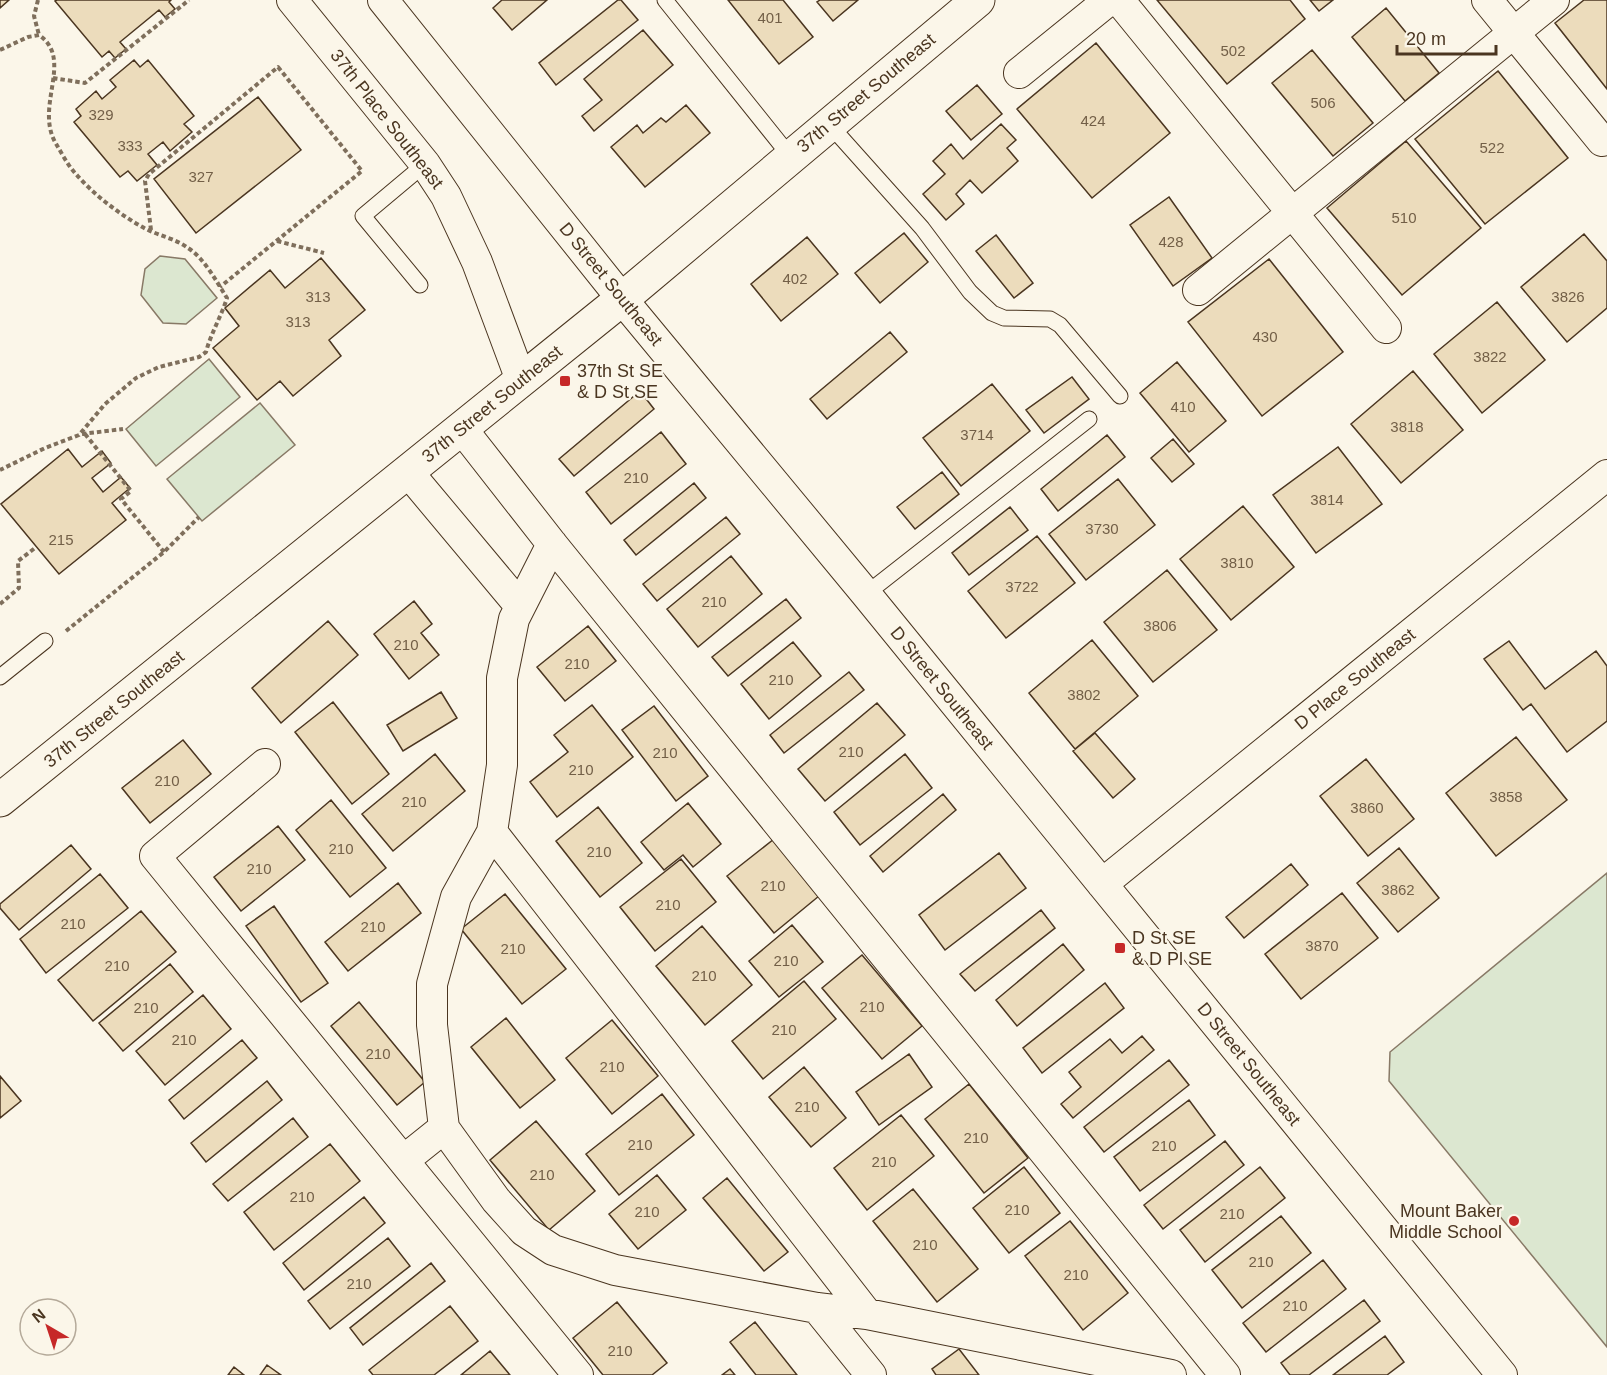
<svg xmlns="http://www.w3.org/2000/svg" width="1607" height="1375" font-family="Arial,sans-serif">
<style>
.green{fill:#dce7d0;stroke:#887966;stroke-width:1.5}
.building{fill:#ecdcbc;stroke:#4a3520;stroke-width:1.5}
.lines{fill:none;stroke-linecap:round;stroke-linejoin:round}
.lane-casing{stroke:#4a3520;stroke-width:17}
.street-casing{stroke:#4a3520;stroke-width:32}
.secondary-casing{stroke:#4a3520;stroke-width:35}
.path{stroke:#7f6f5c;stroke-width:4;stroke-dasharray:4.5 3;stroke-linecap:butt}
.lane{stroke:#fbf6e9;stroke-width:15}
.street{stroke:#fbf6e9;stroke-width:30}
.secondary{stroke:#fbf6e9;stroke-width:33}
.poi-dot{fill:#c62828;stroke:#fbf6e9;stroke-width:2}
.labels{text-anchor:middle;stroke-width:4.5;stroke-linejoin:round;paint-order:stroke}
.number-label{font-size:15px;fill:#725f47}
.street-label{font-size:18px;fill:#4a3520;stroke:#fbf6e9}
.poi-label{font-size:18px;fill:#4a3520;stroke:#fbf6e9;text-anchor:start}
</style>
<rect width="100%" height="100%" fill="#fbf6e9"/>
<path class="green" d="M160 256 185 259 217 298 186 324 163 323 141 295 145 269Z
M209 359 240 397 156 466 126 429Z
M260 403 295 445 202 521 167 479Z
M1607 873V1347L1389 1081 1390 1052Z"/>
<path class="building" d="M0 0H9L0 8Z
M57 0H171L169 2 175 9 165 17 159 10 120 42 126 49 115 58 109 51 102 57 55 1Z
M502 0H547L512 30 493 8Z
M618 0H621L638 20 556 85 539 63Z
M728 0H783L813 37 779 64Z
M820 0H858L833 21 817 2Z
M1157 0H1290L1305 19 1227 84Z
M1310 0H1333L1319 11Z
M1584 0H1607V89L1555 23Z
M1386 8 1439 73 1405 101 1352 37Z
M643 30 673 65 594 131 582 116 602 100 584 79Z
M1096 43 1170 133 1092 198 1017 109Z
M1312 50 1373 123 1333 156 1272 83Z
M134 60 140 67 148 60 194 116 184 124 192 132 170 151 163 142 148 154 157 165 137 181 128 171 120 177 74 122 81 116 76 109 96 91 102 99 116 87 110 80Z
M1498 71 1568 158 1485 224 1415 139Z
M977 85 1002 114 971 140 946 111Z
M258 97 301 150 196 233 154 179Z
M686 105 710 133 645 187 611 147 637 125 643 133 661 118 666 122Z
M1001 124 1016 140 1007 148 1018 161 982 193 970 180 956 194 964 204 946 220 923 194 945 174 933 161 951 144 963 159Z
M1406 141 1481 228 1402 295 1327 208Z
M1169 197 1212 258 1173 286 1130 225Z
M904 233 928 262 880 303 855 273Z
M1584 234 1607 261V308L1567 342 1521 287Z
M996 235 1033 283 1014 298 976 251Z
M807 237 838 274 781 321 751 284Z
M321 258 365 310 329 340 341 356 293 396 280 381 257 400 213 348 239 326 225 308 270 270 285 288Z
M1269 259 1343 352 1262 416 1188 322Z
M1497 302 1545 360 1482 413 1434 354Z
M890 332 907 352 827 419 810 399Z
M1177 362 1226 421 1189 452 1140 393Z
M1413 371 1463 430 1401 483 1351 424Z
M1072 377 1089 399 1044 433 1026 410Z
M992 384 1030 431 961 486 923 438Z
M640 391 654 409 574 476 559 459Z
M661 432 686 464 611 524 586 492Z
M1107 435 1125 457 1058 511 1041 489Z
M1173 439 1194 464 1172 482 1151 458Z
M1338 447 1382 504 1316 553 1273 495Z
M68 449 82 467 102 451 111 463 92 478 103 492 121 477 130 488 112 503 126 520 59 574 1 504Z
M942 472 959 494 915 529 897 507Z
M1118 479 1155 525 1086 580 1049 534Z
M694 483 706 498 636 555 624 540Z
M1243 506 1294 567 1231 620 1180 559Z
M1010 507 1028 530 969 575 952 553Z
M726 517 740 534 657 601 643 584Z
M1037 536 1075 583 1006 638 968 591Z
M731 556 762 594 698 647 667 609Z
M1167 570 1217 630 1153 682 1104 622Z
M786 599 801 618 728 676 712 657Z
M414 601 432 624 421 633 439 655 409 679 374 634Z
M328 621 358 655 281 723 252 688Z
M588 626 616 661 565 701 537 667Z
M1092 640 1138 696 1075 749 1029 693Z
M1509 641 1545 689 1596 651 1607 666V721L1567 752 1531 704 1523 710 1484 659Z
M793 642 821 676 769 719 741 684Z
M849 672 864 690 784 753 770 735Z
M441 692 457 718 403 751 387 725Z
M333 702 389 774 352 804 295 732Z
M877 703 905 735 825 801 798 769Z
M592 705 633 757 557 817 530 782 568 752 554 735Z
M654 706 708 776 676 801 622 730Z
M1095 733 1135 779 1113 798 1073 751Z
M1516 737 1567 800 1496 856 1446 793Z
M183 740 211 774 150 823 122 788Z
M435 754 465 791 393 851 362 814Z
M905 754 932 788 860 845 834 812Z
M1366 759 1414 819 1368 856 1320 796Z
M943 794 956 810 883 872 870 856Z
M331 800 386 868 350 897 296 830Z
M688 803 721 844 693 867 683 855 664 870 641 842Z
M598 807 642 863 600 897 556 841Z
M278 826 305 860 241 911 214 877Z
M774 839 819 896 774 933 727 876Z
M71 845 91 869 19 930 0 908V904Z
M1399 848 1439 898 1398 932 1357 883Z
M999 853 1026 888 945 950 919 915Z
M681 859 716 902 655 951 620 907Z
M1291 864 1308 885 1244 938 1226 917Z
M100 874 128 908 46 973 20 939Z
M398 883 421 913 348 971 325 942Z
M1342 893 1378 938 1301 999 1265 954Z
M505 894 566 969 522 1004 461 929Z
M274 906 328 983 301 1002 246 926Z
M1041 910 1055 928 975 991 960 974Z
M141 911 176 952 93 1021 58 980Z
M792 925 823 962 779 997 749 961Z
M702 926 752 985 705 1025 656 966Z
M1063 944 1084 970 1017 1026 996 1000Z
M862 955 922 1026 882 1059 822 988Z
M170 964 193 992 123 1051 99 1023Z
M804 981 836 1019 763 1079 732 1041Z
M1105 983 1124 1008 1042 1073 1023 1048Z
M203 995 231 1029 165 1085 136 1051Z
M359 1002 425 1082 397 1105 331 1026Z
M506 1018 555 1080 520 1108 471 1047Z
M612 1020 658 1076 612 1114 566 1058Z
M1142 1036 1154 1050 1073 1118 1061 1104 1081 1087 1069 1072 1110 1039 1122 1053Z
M242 1040 257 1058 184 1119 169 1100Z
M909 1054 932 1087 879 1125 856 1092Z
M1169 1060 1189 1085 1104 1152 1084 1127Z
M804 1067 846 1118 811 1147 769 1097Z
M0 1076 21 1101 0 1118Z
M267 1081 282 1100 206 1162 191 1143Z
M969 1084 1028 1158 984 1193 925 1119Z
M662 1094 694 1135 619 1195 586 1154Z
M1189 1100 1215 1135 1140 1191 1114 1157Z
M901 1115 934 1156 867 1210 834 1168Z
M293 1118 308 1137 228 1201 213 1184Z
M536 1121 595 1191 549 1230 490 1160Z
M1225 1141 1244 1165 1163 1229 1144 1205Z
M330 1144 360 1181 274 1250 244 1212Z
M1024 1167 1060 1213 1009 1253 973 1208Z
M1260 1167 1285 1198 1205 1262 1180 1230Z
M657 1175 686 1210 638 1249 609 1214Z
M727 1178 788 1252 764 1271 703 1198Z
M913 1189 978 1269 937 1302 873 1221Z
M364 1197 385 1223 304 1290 283 1263Z
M1281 1216 1311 1253 1242 1308 1212 1270Z
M1070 1221 1128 1293 1083 1330 1025 1256Z
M388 1238 410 1266 330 1329 308 1301Z
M1323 1260 1346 1289 1266 1352 1243 1323Z
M431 1263 445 1281 363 1345 350 1328Z
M1364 1300 1380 1321 1309 1375H1290L1281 1363Z
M617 1302 667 1363 652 1375H603L573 1338Z
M450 1306 478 1341 434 1375H373L369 1370Z
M755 1322 797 1375H756L730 1342Z
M1385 1336 1404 1362 1387 1375H1333Z
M959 1349 979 1375H936L932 1369Z
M490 1351 510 1375H461Z
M267 1365 281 1375H260Z
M234 1367 244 1375H228Z
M730 1369 735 1375H722Z"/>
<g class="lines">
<g class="lane-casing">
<path id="lane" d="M665 0 790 156
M829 124 922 228 970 292 992 313 1004 318 1050 319 1060 325 1120 396
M420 285 363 216 425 164
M866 594 1089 419
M0 677 45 641"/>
</g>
<g class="street-casing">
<path id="street" d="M292 0 425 164 446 196 477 262 521 380
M383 0 622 299 866 594 1502 1375
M1119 0 1386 328
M1487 0 1602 141
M1019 73 1109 0
M1198 290 1554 0
M462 429 552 544 1225 1375
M408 472 520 606
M552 544 514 619 502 678V765L492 832 456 897 432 984V1025L444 1128 496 1200 524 1231 553 1250 615 1270 817 1308 867 1314 1171 1375
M265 764 155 856 578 1375
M492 832 867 1314
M1102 884 1607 475
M404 1160 444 1128
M817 1308 871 1375"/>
</g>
<g class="secondary-casing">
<path id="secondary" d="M0 800 622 299 978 0"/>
</g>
<path class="path" d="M38 0 34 16 39 35
M0 50 28 37 39 35C74 59 35 105 55 142 61 152 67 164 75 173 94 195 120 215 146 229 160 236 176 239 188 248 205 259 216 281 227 298 221 317 211 333 206 352L199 357 159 367 136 378 105 404 79 435 45 448 0 470
M53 78 85 83 189 0
M151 230 145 181 149 174 278 67 362 171 220 287
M277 241 324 253
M82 434 123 429
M85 434 131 491 121 499 164 552
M0 604 19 588 18 561 35 548
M66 631 164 552 199 517"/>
<use href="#lane" class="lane"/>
<use href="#street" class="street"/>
<use href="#secondary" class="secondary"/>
</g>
<g class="poi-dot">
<rect x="559" y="375" width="12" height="12" rx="3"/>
<rect x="1114" y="942" width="12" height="12" rx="3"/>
<circle cx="1514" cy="1221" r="6"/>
</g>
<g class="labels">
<g class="number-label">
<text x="770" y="23">401</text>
<text x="1233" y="56">502</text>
<text x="1323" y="108">506</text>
<text x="101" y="120">329</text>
<text x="1093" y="126">424</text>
<text x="130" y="151">333</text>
<text x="1492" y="153">522</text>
<text x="201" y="182">327</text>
<text x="1404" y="223">510</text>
<text x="1171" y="247">428</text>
<text x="795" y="284">402</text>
<text x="318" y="302">313</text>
<text x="1568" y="302">3826</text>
<text x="298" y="327">313</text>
<text x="1265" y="342">430</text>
<text x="1490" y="362">3822</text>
<text x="1183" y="412">410</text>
<text x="1407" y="432">3818</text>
<text x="977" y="440">3714</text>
<text x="636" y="483">210</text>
<text x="1327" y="505">3814</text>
<text x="1102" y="534">3730</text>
<text x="61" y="545">215</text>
<text x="1237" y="568">3810</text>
<text x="1022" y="592">3722</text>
<text x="714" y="607">210</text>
<text x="1160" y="631">3806</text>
<text x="406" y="650">210</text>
<text x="577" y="669">210</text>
<text x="781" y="685">210</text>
<text x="1084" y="700">3802</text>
<text x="851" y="757">210</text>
<text x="665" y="758">210</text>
<text x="581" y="775">210</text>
<text x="167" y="786">210</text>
<text x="1506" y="802">3858</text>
<text x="414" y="807">210</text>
<text x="1367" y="813">3860</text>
<text x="341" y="854">210</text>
<text x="599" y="857">210</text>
<text x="259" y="874">210</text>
<text x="773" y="891">210</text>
<text x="1398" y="895">3862</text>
<text x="668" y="910">210</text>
<text x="73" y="929">210</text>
<text x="373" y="932">210</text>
<text x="1322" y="951">3870</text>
<text x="513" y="954">210</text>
<text x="786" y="966">210</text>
<text x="117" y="971">210</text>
<text x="704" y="981">210</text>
<text x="872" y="1012">210</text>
<text x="146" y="1013">210</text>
<text x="784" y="1035">210</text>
<text x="184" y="1045">210</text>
<text x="378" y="1059">210</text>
<text x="612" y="1072">210</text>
<text x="807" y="1112">210</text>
<text x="976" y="1143">210</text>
<text x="640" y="1150">210</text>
<text x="1164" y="1151">210</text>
<text x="884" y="1167">210</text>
<text x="542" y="1180">210</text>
<text x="302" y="1202">210</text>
<text x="1017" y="1215">210</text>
<text x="647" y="1217">210</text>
<text x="1232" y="1219">210</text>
<text x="925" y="1250">210</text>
<text x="1261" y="1267">210</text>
<text x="1076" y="1280">210</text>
<text x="359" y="1289">210</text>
<text x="1295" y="1311">210</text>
<text x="620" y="1356">210</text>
</g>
<g class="street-label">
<text transform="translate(866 93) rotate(-40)" y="6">37th Street Southeast</text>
<text transform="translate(387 119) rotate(52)" y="6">37th Place Southeast</text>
<text transform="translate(611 284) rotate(51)" y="6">D Street Southeast</text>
<text transform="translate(492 404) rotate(-39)" y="6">37th Street Southeast</text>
<text transform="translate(1355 679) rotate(-39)" y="6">D Place Southeast</text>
<text transform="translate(942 688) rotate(51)" y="6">D Street Southeast</text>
<text transform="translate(114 709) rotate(-39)" y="6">37th Street Southeast</text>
<text transform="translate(1249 1064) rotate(51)" y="6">D Street Southeast</text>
</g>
<g class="poi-label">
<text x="577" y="377">37th St SE<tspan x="577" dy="21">&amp; D St SE</tspan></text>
<text x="1132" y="944">D St SE<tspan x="1132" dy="21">&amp; D Pl SE</tspan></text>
<text x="1502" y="1217" text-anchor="end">Mount Baker<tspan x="1502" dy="21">Middle School</tspan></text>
</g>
</g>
<g transform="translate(48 1327) rotate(321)"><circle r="28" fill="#fbf6e9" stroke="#b4a999" stroke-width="1.5"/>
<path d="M0-4.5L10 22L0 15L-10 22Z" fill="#c62828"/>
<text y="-9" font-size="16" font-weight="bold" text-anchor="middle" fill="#4a3520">N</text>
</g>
<path d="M1397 45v9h99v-9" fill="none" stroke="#4a3520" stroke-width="3"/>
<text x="1406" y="45" font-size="18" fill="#4a3520" stroke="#fbf6e9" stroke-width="4.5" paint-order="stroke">20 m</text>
</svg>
